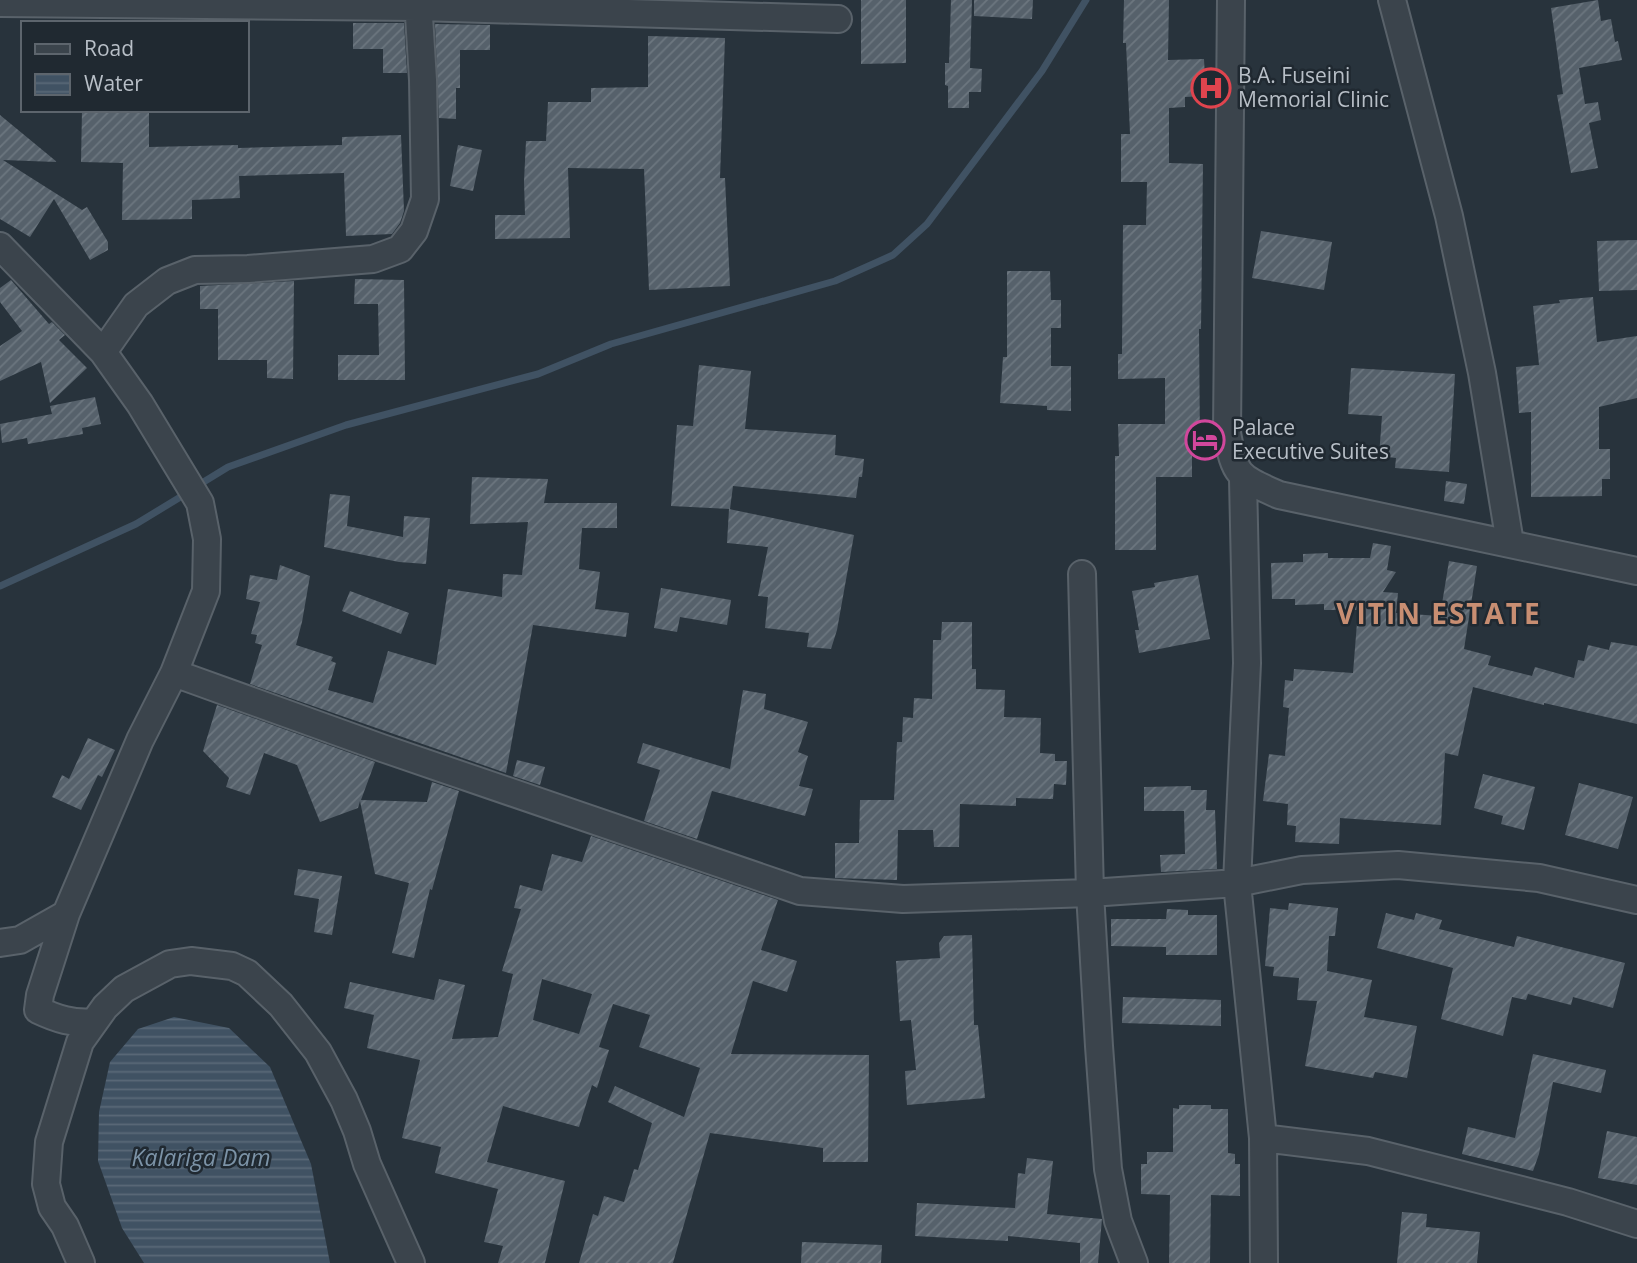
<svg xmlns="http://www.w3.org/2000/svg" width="1637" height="1263" font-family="'Open Sans',sans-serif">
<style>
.water{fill:url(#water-rules)}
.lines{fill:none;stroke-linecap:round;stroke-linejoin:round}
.stream{stroke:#405263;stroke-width:7}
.building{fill:url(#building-hatch);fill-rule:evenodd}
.minor-casing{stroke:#59626a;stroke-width:30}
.minor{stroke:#3b444c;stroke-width:26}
.labels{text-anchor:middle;stroke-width:5;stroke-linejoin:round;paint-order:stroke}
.poi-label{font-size:21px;fill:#b8bfc7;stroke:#202931;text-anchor:start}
.water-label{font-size:23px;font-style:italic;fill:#7c93a7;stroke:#202931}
.district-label{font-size:28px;font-weight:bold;letter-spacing:2px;fill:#c88e72;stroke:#202931}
</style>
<defs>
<pattern id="water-rules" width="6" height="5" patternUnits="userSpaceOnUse" patternTransform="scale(1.75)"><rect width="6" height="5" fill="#405263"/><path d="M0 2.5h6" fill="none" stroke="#5a6978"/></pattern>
<pattern id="building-hatch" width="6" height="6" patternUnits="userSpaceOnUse" patternTransform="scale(1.75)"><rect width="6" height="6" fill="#56616b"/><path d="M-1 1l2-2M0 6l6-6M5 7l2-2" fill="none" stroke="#6c767f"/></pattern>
</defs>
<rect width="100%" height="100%" fill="#28333c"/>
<path class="water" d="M174 1017 229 1028 270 1067 311 1164 330 1263H144L122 1228 98 1161 99 1112 110 1062 138 1029Z"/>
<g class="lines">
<path class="stream" d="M197 486 228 467 346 425 538 374 611 344 835 281 893 255 927 224 1042 71 1086 0
M0 586 136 524 187 493"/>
</g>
<path class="building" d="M861 0H906V63L861 64Z
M951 0H972L970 68 982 69 981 92H969V108H948V86L945 85V63H949Z
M974 0H1033L1032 19 974 16Z
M1124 0H1169L1168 60 1204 59 1206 96 1185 97V107L1169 108V163L1203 164 1201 329H1199L1200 447H1192V477H1156V550H1115V456H1119L1118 424H1165V378L1118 379V354H1122L1123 225H1146L1147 182H1121V134H1130L1126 43H1123Z
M1598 0 1601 21 1611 19 1615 42 1618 41 1622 60 1579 68 1585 104 1598 102 1601 120 1589 123 1598 168 1571 173 1557 95 1563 94 1551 8Z
M353 23H404L407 73H383V49H353Z
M435 24 490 25V50H460V88H456V119L439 118Z
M648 36 725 38 720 178H725L730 286 649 290 644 169 568 168 570 238 495 239V215H525L524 181 526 141H546L548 102H591V88L648 87Z
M82 110 149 113V147L238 145V148L342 145V137L401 135 404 211 400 223 392 234 346 236 344 173 239 176 240 198 192 200V219L122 220 123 163 81 162Z
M0 115 57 162 3 160 82 210 87 207 108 242V250L90 260 54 199 30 237 0 219Z
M458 145 482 150 473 191 450 186Z
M1261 231 1332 242 1324 290 1252 278Z
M1637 240V290L1599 291 1597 241Z
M1007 271H1050L1051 300H1061V328H1051V366H1071V411L1047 410V406L1000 403 1003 357H1007Z
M355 279 404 280 405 380H338V355H379L378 304H354Z
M11 280 49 324 52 322 65 335 59 340 87 368 50 403 41 362 0 381V346L22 331 0 302V288Z
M294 281 293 379 267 378V360H218V309H200V286Z
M1593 297 1597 342 1637 336V398L1599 407V449H1610V479H1602V496L1531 497V412L1519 413 1516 367 1539 365 1533 306 1560 303 1559 300Z
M699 365 751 371 745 429 836 435 835 455 864 459 862 477H859L856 498 733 486 730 509 671 506 677 425 693 426Z
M1351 368 1455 374 1449 472 1395 468 1396 458 1379 456 1382 416 1348 414Z
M95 397 101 424 82 428 83 434 28 444 27 438 2 443 0 424 52 414 50 406Z
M472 477 548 479 544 503H617V528H582L579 569 600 572 595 609 629 613 626 637 533 625 506 773 250 684 262 645 255 643 257 635 251 634 260 602 246 599 250 575 277 580 280 565 310 576 302 622 296 645 333 657 331 661 336 663 328 690 373 703 388 651 436 665 448 589 502 597 503 574 522 575 528 522 470 524Z
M1446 481 1467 484 1464 504 1444 501Z
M330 494 350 496 347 526 403 537 404 516 430 518 426 564 399 562 324 547Z
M729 509 854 535 837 630 831 649 807 647 809 633 765 628 768 597 758 596 768 547 727 543Z
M1373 543 1391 546 1387 570 1396 572 1383 592 1398 593 1396 613 1440 616 1449 561 1477 566 1464 649 1491 656 1488 665 1532 676 1535 667 1574 678 1578 660 1584 661 1588 645 1609 650 1611 642 1637 646V724L1544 703V705L1473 687 1458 756 1445 753 1441 825 1340 818 1339 844 1295 842 1296 826 1287 825 1288 804 1263 801 1269 754 1285 756 1289 708 1283 707 1285 680 1293 681 1294 669 1353 673 1358 610H1324V604L1295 605V599H1272L1271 563 1303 562V554L1328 553V558H1370Z
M1198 575 1210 639 1139 653 1135 630H1139L1132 591 1155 587 1154 583Z
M661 588 731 600 727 625 680 617 677 632 654 628Z
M350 591 409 613 401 634 342 611Z
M942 622H972V669H976V689L1005 690 1004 717 1041 718 1040 753 1055 754V761H1067L1066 785 1054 784 1053 799 1016 798V806L960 804 959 847H934L933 830H898L897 880 835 878V843H859L860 800H894L897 742H902L903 717 913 718 914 698 932 699 933 640H941Z
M743 690 766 694 764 709 808 722 798 752 808 756 799 786 813 789 805 816 712 791 697 839 644 821 660 770 637 763 643 743 730 769Z
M217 705 375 762 361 800 427 802 432 782 459 791 432 890 430 889 414 958 392 953 409 883 375 874 360 801 358 808 320 822 297 765 264 753 250 795 226 787 229 778 203 751Z
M88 738 115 750 102 777 98 775 81 810 52 797 62 775 69 779Z
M517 760 545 767 540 785 513 776Z
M1483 774 1535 787 1524 830 1501 824 1503 816 1474 808Z
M1579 783 1633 797 1618 849 1565 835Z
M1191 786V790H1207L1206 810H1215L1217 869 1161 872 1160 855 1185 854 1184 811H1144V787Z
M591 836 778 900 761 950 797 961 787 992 753 981 731 1054 869 1055 868 1162H823V1148L710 1133 673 1263H579L593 1214 598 1216 604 1196 624 1202 634 1169 638 1170 652 1123 608 1102 615 1086 684 1117 700 1068 639 1047 650 1015 613 1004 599 1047 609 1050 597 1088 592 1085 579 1127 503 1106 487 1162 565 1181 545 1263H498L503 1246 484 1242 498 1189 435 1173 441 1147 402 1138 420 1060 367 1048 374 1015 344 1008 350 982 434 1000 439 979 465 985 452 1039 498 1037 513 974 502 971 521 909 514 908 520 885 542 891 552 854 582 862ZM542 979 592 994 579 1034 533 1020Z
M298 869 342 876 332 935 314 932 319 899 294 895Z
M1289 903 1338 908 1335 936H1329L1327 971 1372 980 1364 1017 1417 1026 1407 1078 1375 1072 1373 1078 1305 1066 1317 1001 1297 1000 1299 978 1273 976 1274 967 1265 966 1270 908 1288 910Z
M1167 909 1188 910V915H1217V955H1166V947L1111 946V919H1166Z
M1386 913 1414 920 1416 913 1442 920 1439 929 1514 947 1517 936 1625 963 1613 1008 1573 997 1571 1005 1528 994 1526 1000 1512 997 1503 1036 1441 1019 1453 968 1377 948Z
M972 935 974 1025H978L985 1098 907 1105 905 1071 916 1070 911 1020 900 1021 896 961 940 958 939 943 944 936Z
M1123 997 1221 1000V1026L1122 1023Z
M1533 1054 1606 1070 1601 1093 1553 1082 1539 1154 1533 1171 1462 1154 1468 1127 1515 1138Z
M1179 1105H1211V1109H1228V1153L1235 1154V1164H1240V1196L1211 1195 1210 1263H1169L1170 1195 1141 1194V1164H1147V1152H1173V1108L1179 1109Z
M1607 1131 1637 1137V1185L1598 1178Z
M1027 1158 1053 1161 1047 1214 1102 1219 1098 1263H1080V1243L1008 1236V1241L915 1236 917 1203 1015 1208 1018 1173 1025 1174Z
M1402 1212 1427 1214 1426 1227 1480 1232 1477 1263H1397Z
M802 1242 882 1245 881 1263H801Z"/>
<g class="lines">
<g class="minor-casing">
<path id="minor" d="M1231 0 1227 433C1235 477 1239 477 1279 495L1637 571
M1392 0 1449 216 1482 373 1510 543
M0 3 418 7 838 19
M0 246 103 352 140 404 200 503 207 539 206 591 174 673 140 740 66 914 40 995 38 1010C57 1019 73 1024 94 1022
M103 352 136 305 167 281 195 270 248 269 373 259 400 249 414 231 425 199 423 80 418 0
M1243 479 1247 663 1237 883 1263 1138 1264 1263
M1082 574 1090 893 1099 1046 1108 1169 1118 1221 1134 1263
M174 673 382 748 800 891 903 899 1090 893 1237 883 1302 870 1398 865 1539 878 1637 900
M0 943 20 940 66 914
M1263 1138 1368 1151 1568 1202 1637 1224
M81 1263 65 1226 52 1207 46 1184 49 1142 80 1042 105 1007 124 989 170 964 191 961 232 966 247 973 281 1005 318 1052 344 1100 357 1131 367 1164 411 1263"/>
</g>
<use href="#minor" class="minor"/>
</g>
<defs>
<g id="hospital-ring" transform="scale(2.0125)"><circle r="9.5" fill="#202931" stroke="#e0444e" stroke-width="1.5"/><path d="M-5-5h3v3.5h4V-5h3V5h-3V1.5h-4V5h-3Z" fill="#e0444e"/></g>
<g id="hotel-ring" transform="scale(2.0125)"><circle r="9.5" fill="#202931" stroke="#d1479c" stroke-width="1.5"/><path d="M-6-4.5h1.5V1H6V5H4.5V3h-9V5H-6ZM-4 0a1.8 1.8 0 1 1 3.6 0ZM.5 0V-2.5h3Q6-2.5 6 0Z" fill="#d1479c"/></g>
</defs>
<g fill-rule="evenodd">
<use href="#hospital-ring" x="1211" y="88"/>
<use href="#hotel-ring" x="1205" y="440"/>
</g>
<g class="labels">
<g class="poi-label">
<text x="1238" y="83">B.A. Fuseini<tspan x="1238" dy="24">Memorial Clinic</tspan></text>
<text x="1232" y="435">Palace<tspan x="1232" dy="24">Executive Suites</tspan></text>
</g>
<g class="water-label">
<text x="201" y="1166">Kalariga Dam</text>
</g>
<g class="district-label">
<text x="1439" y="624">VITIN ESTATE</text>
</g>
</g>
<rect x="21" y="21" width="228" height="91" fill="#202931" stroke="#5d656d" stroke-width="2"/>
<rect x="35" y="44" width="35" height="10" fill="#3b444c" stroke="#5d656d" stroke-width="2"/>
<text x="84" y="56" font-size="21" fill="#b8bfc7">Road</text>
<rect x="35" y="74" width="35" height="21" fill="url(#water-rules)" stroke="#5d656d" stroke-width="2"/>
<text x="84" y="91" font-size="21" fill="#b8bfc7">Water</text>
</svg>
